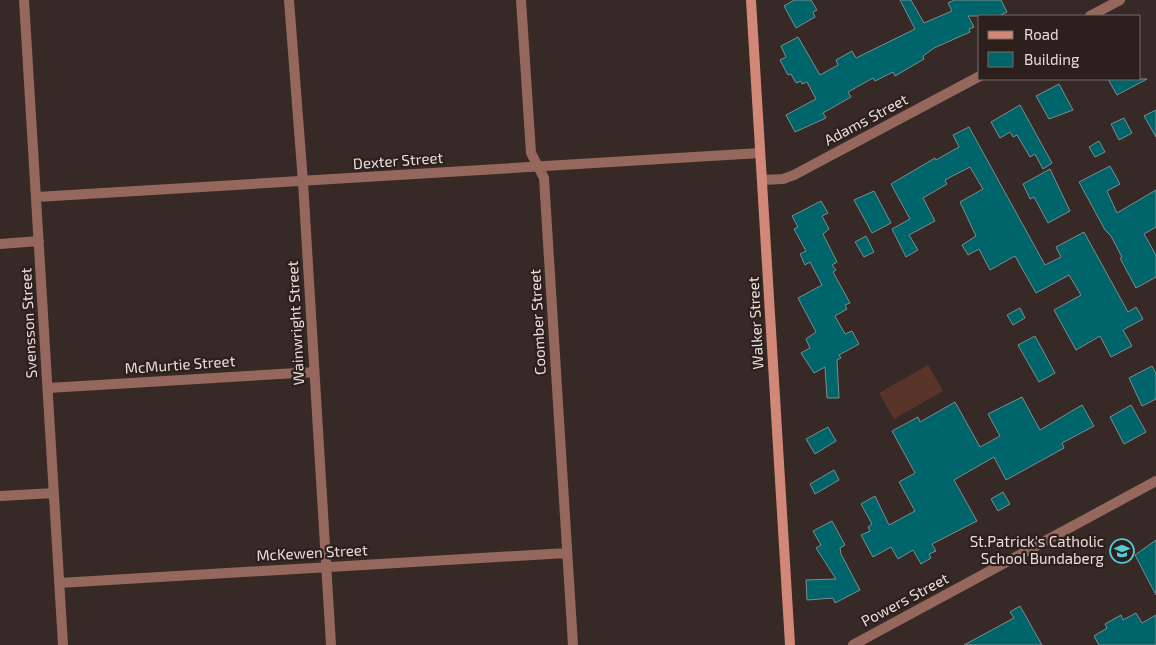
<svg xmlns="http://www.w3.org/2000/svg" width="1156" height="645" font-family="'Exo 2',sans-serif">
<style>
.green{fill:#59342b}
.building{fill:#00646b;stroke:#7b8d8f}
.lines{fill:none;stroke-linecap:round;stroke-linejoin:round}
.minor{stroke:#96685d;stroke-width:10}
.secondary{stroke:#d18877;stroke-width:10}
.labels{text-anchor:middle;stroke-width:4.5;stroke-linejoin:round;paint-order:stroke}
.street-label{font-size:15px;fill:#e7dedc;stroke:#2d1f1c}
.poi-label{font-size:15px;fill:#e7dedc;stroke:#2d1f1c;text-anchor:end}
</style>
<rect width="100%" height="100%" fill="#372926"/>
<path class="green" d="M928 365 943 391 894 419 879 393Z"/>
<path class="building" d="M794 0H811L817 10 813 12 815 17 796 28 784 6Z
M900 0H911L924 23 952 11 948 3 954 0H1001L1007 12 999 16H968L974 27 969 29 970 32 934 48 923 56 924 59 895 76 893 72 875 81 873 78 848 92 851 97 823 113 826 118 795 132 786 115 816 99 807 82 802 84 801 81 796 83 791 74 788 75 780 60 786 57 781 46 798 37 820 75 838 65 836 60 852 51 856 58 915 29Z
M1108 79H1147L1117 95Z
M1059 84 1073 110 1049 119 1036 96Z
M1020 105 1052 163 1043 169 1035 154 1030 157 1017 135 1013 137 1010 132 1000 138 991 122Z
M1156 110V137L1144 116Z
M1124 118 1132 133 1119 140 1111 124Z
M969 127 1045 265 1061 257 1056 247 1084 232 1128 312 1136 307 1143 319 1123 330 1132 346 1111 357 1100 336 1076 350 1054 310 1081 295 1069 275 1036 293 1015 256 990 270 979 249 968 255 962 245 976 236 960 202 983 189 970 167 945 180 947 184 923 198 935 221 909 235 918 250 906 257 892 229 910 219 891 184 935 158 936 160 959 147 953 135Z
M1099 141 1105 152 1095 157 1089 147Z
M1110 166 1120 184 1107 191 1117 213 1156 190V227L1144 234 1156 255V277L1136 288 1120 258 1122 257 1111 236 1105 230 1079 182Z
M1050 169 1070 211 1048 223 1034 197 1030 199 1023 184Z
M874 191 891 223 872 233 854 200Z
M821 201 828 213 822 216 829 229 823 234 837 262 832 265 836 270 833 272 850 303 845 305 847 309 835 316 845 334 852 331 859 344 839 355 841 358 837 360 839 398H827L825 367 814 373 801 353 810 348 806 339 816 332 798 298 822 285 810 262 805 265 800 254 806 251 794 229 798 227 792 216Z
M866 236 874 252 864 257 855 242Z
M1020 308 1025 318 1013 325 1007 315Z
M1035 336 1055 373 1039 382 1018 345Z
M1152 366 1156 373V399L1142 406 1129 378Z
M1022 397 1040 430 1082 405 1094 426 1062 443 1064 448 1006 480 994 457 954 480 977 521 932 544 936 551 929 554 931 558 921 564 913 550 898 559 891 547 873 557 861 535 870 531 868 527 872 524 861 504 875 496 889 525 915 511 899 482 915 473 892 431 918 417 920 422 955 402 980 447 1000 436 988 414Z
M1131 405 1146 432 1124 444 1110 417Z
M828 427 836 441 815 454 806 439Z
M834 470 839 480 815 494 810 484Z
M1003 492 1010 504 998 511 991 499Z
M832 521 845 545 840 548 841 554 860 590 835 603 833 598 807 600 806 580 836 579 816 548 821 545 813 531Z
M1156 540V595L1135 555Z
M1020 606 1042 645H964L1014 618 1010 612Z
M1136 613 1142 623 1156 615V645H1099L1094 636 1107 628 1105 624 1121 615 1123 620Z"/>
<g class="lines">
<path class="minor" d="M24 0 63 645
M289 0 303 182 331 645
M521 0 531 153 544 178 573 645
M1090 16 1120 0
M762 180 783 179 794 175 980 76
M37 197 760 153
M0 244 39 241
M48 388 314 372
M0 496 54 493
M59 583 567 553
M853 645 1156 481"/>
<path class="secondary" d="M751 0 790 645"/>
</g>
<defs>
<g id="school-ring" transform="scale(1.25)"><circle r="9.5" fill="#2d1f1c" stroke="#52ccd6" stroke-width="1.5"/><path d="M0-5L7-2L0 1L-7-2ZM-4 1L0 2.5L4 1V4Q0 6-4 4Z" fill="#52ccd6"/></g>
</defs>
<g fill-rule="evenodd">
<use href="#school-ring" x="1122" y="551"/>
</g>
<g class="labels">
<g class="street-label">
<text transform="translate(866 120) rotate(-28)" y="5">Adams Street</text>
<text transform="translate(398 161) rotate(-4)" y="5">Dexter Street</text>
<text transform="translate(538 322) rotate(-93)" y="5">Coomber Street</text>
<text transform="translate(29 323) rotate(-93)" y="5">Svensson Street</text>
<text transform="translate(296 323) rotate(-93)" y="5">Wainwright Street</text>
<text transform="translate(756 323) rotate(-93)" y="5">Walker Street</text>
<text transform="translate(180 365) rotate(-4)" y="5">McMurtie Street</text>
<text transform="translate(312 553) rotate(-3)" y="5">McKewen Street</text>
<text transform="translate(905 600) rotate(-28)" y="5">Powers Street</text>
</g>
<g class="poi-label">
<text x="1104" y="547">St.Patrick's Catholic<tspan x="1104" dy="17">School Bundaberg</tspan></text>
</g>
</g>
<rect x="978" y="15" width="162" height="65" fill="#2d1f1c" stroke="#776b69"/>
<rect x="988" y="31" width="25" height="8" fill="#d18877" stroke="#776b69"/>
<text x="1024" y="40" font-size="15" fill="#e7dedc">Road</text>
<rect x="988" y="52" width="25" height="15" fill="#00646b" stroke="#776b69"/>
<text x="1024" y="65" font-size="15" fill="#e7dedc">Building</text>
</svg>
